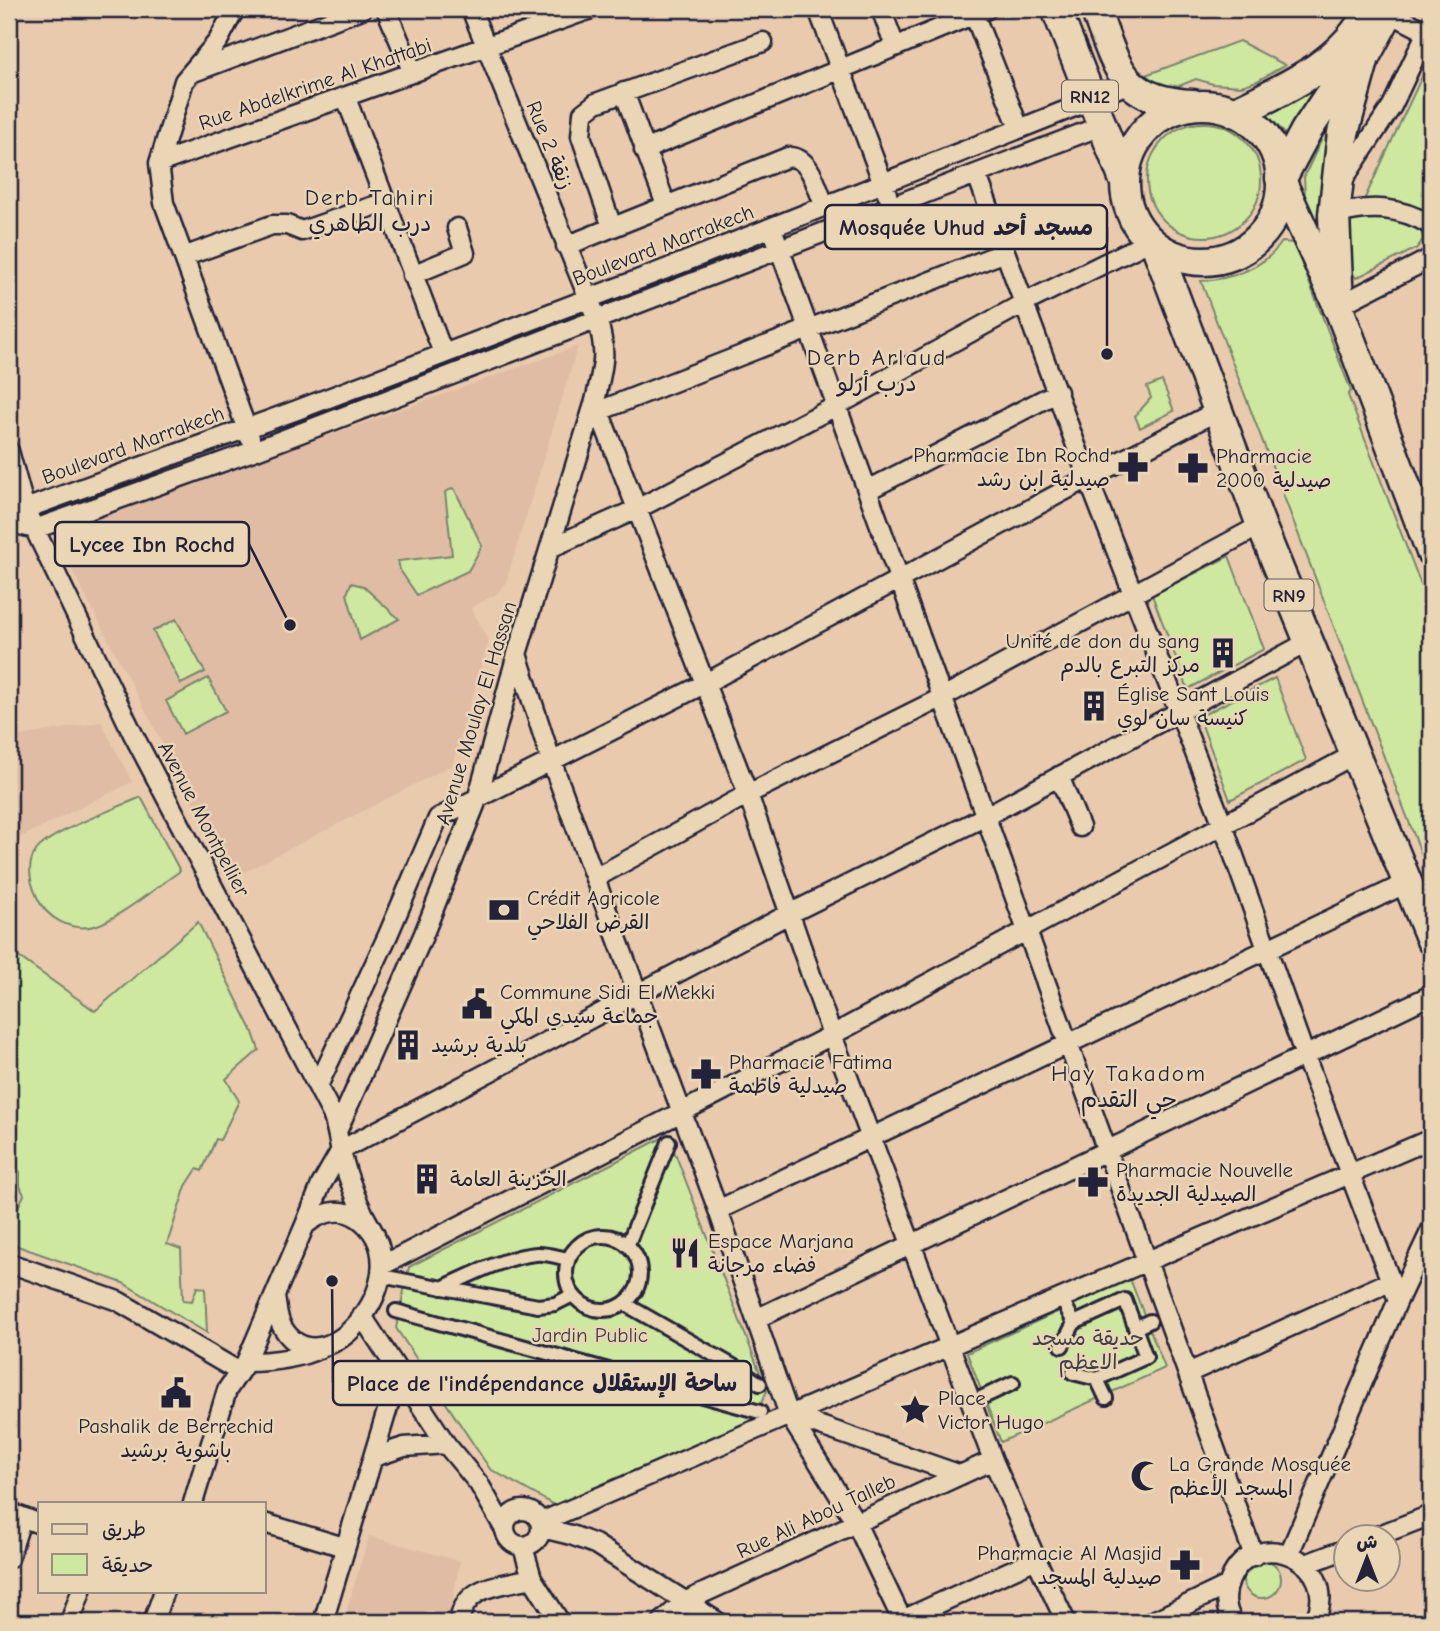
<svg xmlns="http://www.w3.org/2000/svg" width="1440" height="1631" font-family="'Comic Neue','Playpen Sans Arabic',sans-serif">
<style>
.built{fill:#e0bca4}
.green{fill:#cee89f;stroke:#78856d;stroke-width:2}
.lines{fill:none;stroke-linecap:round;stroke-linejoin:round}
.pedestrian-casing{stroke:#22223b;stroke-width:18}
.minor-casing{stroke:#22223b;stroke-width:23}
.primary-casing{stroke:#22223b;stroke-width:33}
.trunk-casing{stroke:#22223b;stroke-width:35}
.pedestrian{stroke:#ead6b4;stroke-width:12}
.minor{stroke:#ead6b4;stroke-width:18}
.primary{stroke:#ead6b4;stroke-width:28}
.trunk{stroke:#ead6b4;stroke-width:30}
.labels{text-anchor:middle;stroke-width:5;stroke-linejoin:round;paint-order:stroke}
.shield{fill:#ead6b4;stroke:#5e585f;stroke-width:2}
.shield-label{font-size:19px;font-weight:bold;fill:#22223b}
.street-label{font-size:21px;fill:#22223b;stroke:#ead6b4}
.poi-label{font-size:21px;fill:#22223b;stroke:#ead6b4;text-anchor:start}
.park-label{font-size:21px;fill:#3c404a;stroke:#ead6b4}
.neighbourhood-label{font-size:23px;letter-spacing:2px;fill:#22223b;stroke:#ead6b4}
.leader{fill:none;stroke:#22223b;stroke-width:2.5}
.callout-dot{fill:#22223b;stroke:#ead6b4;stroke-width:2.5}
.callout{fill:#ead6b4;stroke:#22223b;stroke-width:2.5}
.callout-label{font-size:23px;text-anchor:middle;font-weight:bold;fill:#22223b}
</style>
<rect width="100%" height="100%" fill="#e9caad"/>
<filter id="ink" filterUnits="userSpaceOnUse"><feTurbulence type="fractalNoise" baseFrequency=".0143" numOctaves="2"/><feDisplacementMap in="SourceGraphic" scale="14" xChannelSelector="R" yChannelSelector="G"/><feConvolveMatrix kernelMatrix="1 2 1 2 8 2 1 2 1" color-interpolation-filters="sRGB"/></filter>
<g filter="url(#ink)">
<path class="built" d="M578 346 506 582 498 593 471 608 489 641 452 765 233 878 53 534Z
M101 722 132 782 9 843V738Z
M369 1536 460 1561 448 1622H343Z"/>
<path class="green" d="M1239 41 1285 65 1257 81 1241 86 1213 84 1196 79 1179 86 1155 85 1140 77Z
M1425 70 1431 73V216C1410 204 1389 197 1364 200Z
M1324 82 1305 103 1286 135 1263 110Z
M1333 115 1320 234 1305 196 1304 177Z
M1147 180a57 57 0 1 1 114 0a57 57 0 1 1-114 0Z
M1372 217C1390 218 1405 222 1421 231L1423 239 1417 248 1356 278 1351 271 1349 227 1352 221Z
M1282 242 1294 243 1351 391 1348 395 1431 611V879L1201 281C1232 279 1264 268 1282 242Z
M1162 381 1174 411 1140 428 1135 416 1151 398 1147 387Z
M454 488 482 546 468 571 417 595 400 570 398 561 452 555 445 492Z
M1229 556 1264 649 1188 689 1152 595Z
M351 583 363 586 399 619 360 640 347 594Z
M176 619 205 672 181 684 153 631Z
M208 678 226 711 183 734 166 701Z
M1275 678 1306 760 1230 800 1199 717Z
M141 797 180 871C161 884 113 922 94 926 71 932 46 918 37 897 30 882 26 865 36 851 49 832 118 808 141 797Z
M198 922 252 1030 259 1050 226 1079 239 1101 220 1140 216 1139 202 1171 197 1169 186 1186 167 1244 181 1249 183 1300 192 1301 197 1287 205 1288 207 1333 123 1283 9 1243V1226L24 1195 20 1186V1172L9 1154V950L95 1011Z
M668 1135 767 1391 753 1420 556 1506 490 1469 396 1328 409 1267Z
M1130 1279 1165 1368 1001 1442 967 1353Z
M1243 1579a19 19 0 1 1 38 0a19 19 0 1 1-38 0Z"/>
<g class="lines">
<g class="pedestrian-casing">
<path id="pedestrian" d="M566 1273a37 37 0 1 1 74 0a37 37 0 1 1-74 0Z
M628 1244 669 1142
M381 1276 538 1306 555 1304 573 1295
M442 1288C468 1276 508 1256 536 1254 546 1253 558 1257 568 1259
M625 1304 735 1367 760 1384
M1065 1305 1074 1323
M396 1311 760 1412
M1135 1328 1150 1321
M1062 1346 1074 1323 1125 1300 1146 1357 1097 1379 1073 1373
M1097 1379 1106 1398
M981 1398 1013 1383"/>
</g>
<g class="minor-casing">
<path id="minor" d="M235 9 218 41 184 81 159 163 164 203 250 438
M386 9 413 73
M818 9 887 194
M881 9 895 46
M1388 12 1427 32
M974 14 1019 128
M191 73 362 9
M624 92 666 205
M346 98 443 353
M644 150 987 9
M159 163 591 9
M977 175 1088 478 1223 825 1305 1056 1398 1300
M1341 183 1392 106 1431 23
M1334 215C1370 205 1398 206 1431 225
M612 227 581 136 583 113 596 103 763 42
M772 228 1254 1556
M566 246 788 157C811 156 817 189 825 207
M186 256 272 225H287L302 231 385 202
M412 275 465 253 457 228
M1338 306 1431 258
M595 401 748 794 832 1035 993 1460 1036 1559 1066 1622
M599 411 1005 252
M9 451 25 509 133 734 332 1114C337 1127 338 1138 341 1152 348 1180 360 1210 375 1235
M868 490 1058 392
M9 522 25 509 297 410 679 264 1092 100 1128 83
M9 522 35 529 256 450 1101 126
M550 548 637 509 838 405 1024 303 1150 241
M517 654 551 760 718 1210 789 1415 855 1521 903 1622
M1059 776 1080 827
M595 878 748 794 943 697 1261 525
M318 1086 388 935 438 818 704 684 1088 478 1219 410
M338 1129 423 936 477 800 517 654 595 401C603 366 608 354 597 319L471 9
M718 1210 1409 882
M305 1225 321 1185 341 1150 789 914 986 816 1308 642
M9 1263 118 1301 238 1371
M383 1265 832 1035 1355 754
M362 1316 446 1444 479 1484 504 1528
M756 1319 1431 995
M246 1362C270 1362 298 1359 321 1348
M1188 1373 1391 1281
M789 1415 961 1475
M374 1457 404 1447 446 1444
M193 1503 227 1390 246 1362 305 1225C320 1213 340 1206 358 1218 428 1268 324 1396 283 1328 277 1319 277 1307 275 1297
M505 1528a18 18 0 1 1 36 0a18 18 0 1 1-36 0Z
M9 1512 40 1524
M541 1522 1431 1139
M264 1523 344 1547
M542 1528 571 1535 595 1544 718 1622
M1377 1536 1431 1515
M523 1547 532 1578 560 1622
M1289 1554 1398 1300 1431 1230
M9 1558 22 1517
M1306 1564 1346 1549
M70 1622 81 1591
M153 1622 164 1591
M323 1622 399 1371
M459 1622C465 1584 500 1586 532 1578
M662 1622 684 1602 993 1460
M898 1622 1036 1559
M1151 1622 1228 1585
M1233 1622C1225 1609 1224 1594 1230 1580 1254 1521 1345 1562 1314 1622"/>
</g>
<g class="primary-casing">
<path id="primary" d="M1056 9 1125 183
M1095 9C1117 67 1121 101 1193 104
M1125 183a78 78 0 1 1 156 0a78 78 0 1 1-156 0Z
M1281 180 1338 306 1431 552
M1156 246 1261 525 1431 940"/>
</g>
<g class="trunk-casing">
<path id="trunk" d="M1236 112C1286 88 1346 62 1370 9
M1281 178 1306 131 1328 98 1359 63
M1338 306 1334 215 1343 133 1364 57 1390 9"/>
</g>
<use href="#pedestrian" class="pedestrian"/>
<use href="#minor" class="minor"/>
<use href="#primary" class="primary"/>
<use href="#trunk" class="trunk"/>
</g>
</g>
<defs>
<g id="pharmacy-bare" transform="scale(2.415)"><path d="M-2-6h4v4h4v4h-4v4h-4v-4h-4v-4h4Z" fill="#22223b" stroke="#ead6b4" stroke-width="2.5" paint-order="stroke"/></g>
<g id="building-bare" transform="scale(2.415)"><path d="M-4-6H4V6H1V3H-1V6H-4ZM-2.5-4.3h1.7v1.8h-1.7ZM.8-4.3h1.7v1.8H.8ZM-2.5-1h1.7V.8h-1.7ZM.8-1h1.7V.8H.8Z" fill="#22223b" stroke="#ead6b4" stroke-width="2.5" paint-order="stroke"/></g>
<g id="bank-bare" transform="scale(2.415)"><path d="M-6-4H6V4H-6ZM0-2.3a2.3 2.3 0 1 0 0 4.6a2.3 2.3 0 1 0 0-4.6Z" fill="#22223b" stroke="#ead6b4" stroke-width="2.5" paint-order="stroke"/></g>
<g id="civic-bare" transform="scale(2.415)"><path d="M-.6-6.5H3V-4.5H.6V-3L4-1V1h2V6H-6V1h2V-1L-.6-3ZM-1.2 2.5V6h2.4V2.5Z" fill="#22223b" stroke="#ead6b4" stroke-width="2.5" paint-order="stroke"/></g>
<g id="restaurant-bare" transform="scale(2.415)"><path d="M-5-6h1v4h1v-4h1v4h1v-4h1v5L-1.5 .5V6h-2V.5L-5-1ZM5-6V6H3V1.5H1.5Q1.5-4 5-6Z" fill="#22223b" stroke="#ead6b4" stroke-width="2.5" paint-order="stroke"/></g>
<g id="sight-bare" transform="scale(2.415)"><path d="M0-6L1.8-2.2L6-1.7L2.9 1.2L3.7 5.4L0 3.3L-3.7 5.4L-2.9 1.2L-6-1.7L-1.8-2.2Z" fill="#22223b" stroke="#ead6b4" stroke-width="2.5" paint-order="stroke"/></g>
<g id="mosque-bare" transform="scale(2.415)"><path d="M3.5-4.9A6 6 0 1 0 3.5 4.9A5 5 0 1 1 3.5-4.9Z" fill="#22223b" stroke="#ead6b4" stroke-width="2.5" paint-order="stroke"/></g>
</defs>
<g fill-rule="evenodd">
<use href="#pharmacy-bare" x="1133" y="467"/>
<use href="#pharmacy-bare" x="1193" y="468"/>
<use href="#building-bare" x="1223" y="653"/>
<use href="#building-bare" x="1094" y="706"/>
<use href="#bank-bare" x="504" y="910"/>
<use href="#civic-bare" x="477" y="1004"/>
<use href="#building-bare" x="408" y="1045"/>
<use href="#pharmacy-bare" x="706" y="1074"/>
<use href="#building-bare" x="427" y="1179"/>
<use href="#pharmacy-bare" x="1093" y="1182"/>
<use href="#restaurant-bare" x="685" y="1253"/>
<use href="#civic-bare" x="176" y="1393"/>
<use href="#sight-bare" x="915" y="1410"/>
<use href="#mosque-bare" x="1146" y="1476"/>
<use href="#pharmacy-bare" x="1185" y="1565"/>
</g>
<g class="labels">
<g class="shield">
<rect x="1062" y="80.5" width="56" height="31" rx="5"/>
<rect x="1264.5" y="579.5" width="49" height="31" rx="5"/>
</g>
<g class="shield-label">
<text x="1090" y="103">RN12</text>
<text x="1289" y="602">RN9</text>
</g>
<g class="street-label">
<text transform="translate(315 84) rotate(-19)" y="7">Rue Abdelkrime Al Khattabi</text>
<text transform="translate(550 145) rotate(68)" y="7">Rue 2 زنقة</text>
<text transform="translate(663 245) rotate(-21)" y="7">Boulevard Marrakech</text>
<text transform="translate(133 445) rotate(-20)" y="7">Boulevard Marrakech</text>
<text transform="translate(476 713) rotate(-73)" y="7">Avenue Moulay El Hassan</text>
<text transform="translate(204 819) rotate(62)" y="7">Avenue Montpellier</text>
<text transform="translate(816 1516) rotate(-25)" y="7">Rue Ali Abou Talleb</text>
</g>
<g class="poi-label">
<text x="1110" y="462" text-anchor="end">Pharmacie Ibn Rochd<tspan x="1110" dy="24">صيدلية ابن رشد</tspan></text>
<text x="1216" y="463">Pharmacie<tspan x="1216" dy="24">2000 صيدلية</tspan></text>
<text x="1200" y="648" text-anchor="end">Unité de don du sang<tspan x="1200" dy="24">مركز التبرع بالدم</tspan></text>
<text x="1117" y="701">Église Sant Louis<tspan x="1117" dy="24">كنيسة سان لوي</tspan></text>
<text x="527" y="905">Crédit Agricole<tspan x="527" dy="24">القرض الفلاحي</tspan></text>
<text x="500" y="999">Commune Sidi El Mekki<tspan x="500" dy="24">جماعة سيدي المكي</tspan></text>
<text x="431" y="1052">بلدية برشيد</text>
<text x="729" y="1069">Pharmacie Fatima<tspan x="729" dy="24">صيدلية فاطمة</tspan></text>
<text x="1116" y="1177">Pharmacie Nouvelle<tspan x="1116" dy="24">الصيدلية الجديدة</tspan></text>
<text x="450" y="1186">الخزينة العامة</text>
<text x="708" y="1248">Espace Marjana<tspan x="708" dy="24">فضاء مرجانة</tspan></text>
<text x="938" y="1405">Place<tspan x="938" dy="24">Victor Hugo</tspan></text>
<text x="176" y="1433" text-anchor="middle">Pashalik de Berrechid<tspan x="176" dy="24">باشوية برشيد</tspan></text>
<text x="1169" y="1471">La Grande Mosquée<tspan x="1169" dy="24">المسجد الأعظم</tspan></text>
<text x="1162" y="1560" text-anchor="end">Pharmacie Al Masjid<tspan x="1162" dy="24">صيدلية المسجد</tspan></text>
</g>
<g class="park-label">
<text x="590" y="1342">Jardin Public</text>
<text x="1088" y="1345">حديقة مسجد<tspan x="1088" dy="24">الاعظم</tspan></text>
</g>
<g class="neighbourhood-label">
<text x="370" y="205">Derb Tahiri<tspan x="370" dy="26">درب الطاهري</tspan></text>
<text x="877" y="365">Derb Arlaud<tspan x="877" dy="26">درب أرلو</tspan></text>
<text x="1129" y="1081">Hay Takadom<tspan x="1129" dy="26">حي التقدم</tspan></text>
</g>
</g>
<path class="leader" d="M1107 354L1107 227M290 625L249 544M332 1281L333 1383"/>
<g class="callout-dot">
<circle cx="1107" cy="354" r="7"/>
<circle cx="290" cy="625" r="7"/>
<circle cx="332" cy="1281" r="7"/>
</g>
<g class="callout">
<rect x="825" y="205" width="282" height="44" rx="7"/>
<rect x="55" y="522" width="194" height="44" rx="7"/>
<rect x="333" y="1361" width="418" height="44" rx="7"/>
</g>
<g class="callout-label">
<text x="966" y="235">Mosquée Uhud مسجد أحد</text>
<text x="152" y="552">Lycee Ibn Rochd</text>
<text x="542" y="1391">Place de l'indépendance ساحة الإستقلال</text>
</g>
<rect width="1440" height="1631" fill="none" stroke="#ead6b4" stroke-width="35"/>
<rect x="18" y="18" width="1405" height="1596" fill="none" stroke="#22223b" stroke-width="2.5" filter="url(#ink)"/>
<rect x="38" y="1502" width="228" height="91" fill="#ead6b4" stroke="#9a8e84" stroke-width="2"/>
<rect x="52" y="1524" width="35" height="10" fill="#ead6b4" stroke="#9a8e84" stroke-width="2"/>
<text x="102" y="1536" font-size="21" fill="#22223b">طريق</text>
<rect x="52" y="1554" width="35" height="21" fill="#cee89f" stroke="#9a8e84" stroke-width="2"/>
<text x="102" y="1572" font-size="21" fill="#22223b">حديقة</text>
<g transform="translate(1367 1558)"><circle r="33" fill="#ead6b4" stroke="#9a8e84" stroke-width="2"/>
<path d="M0-5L12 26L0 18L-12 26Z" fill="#22223b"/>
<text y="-10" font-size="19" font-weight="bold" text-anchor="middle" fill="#22223b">ش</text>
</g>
</svg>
